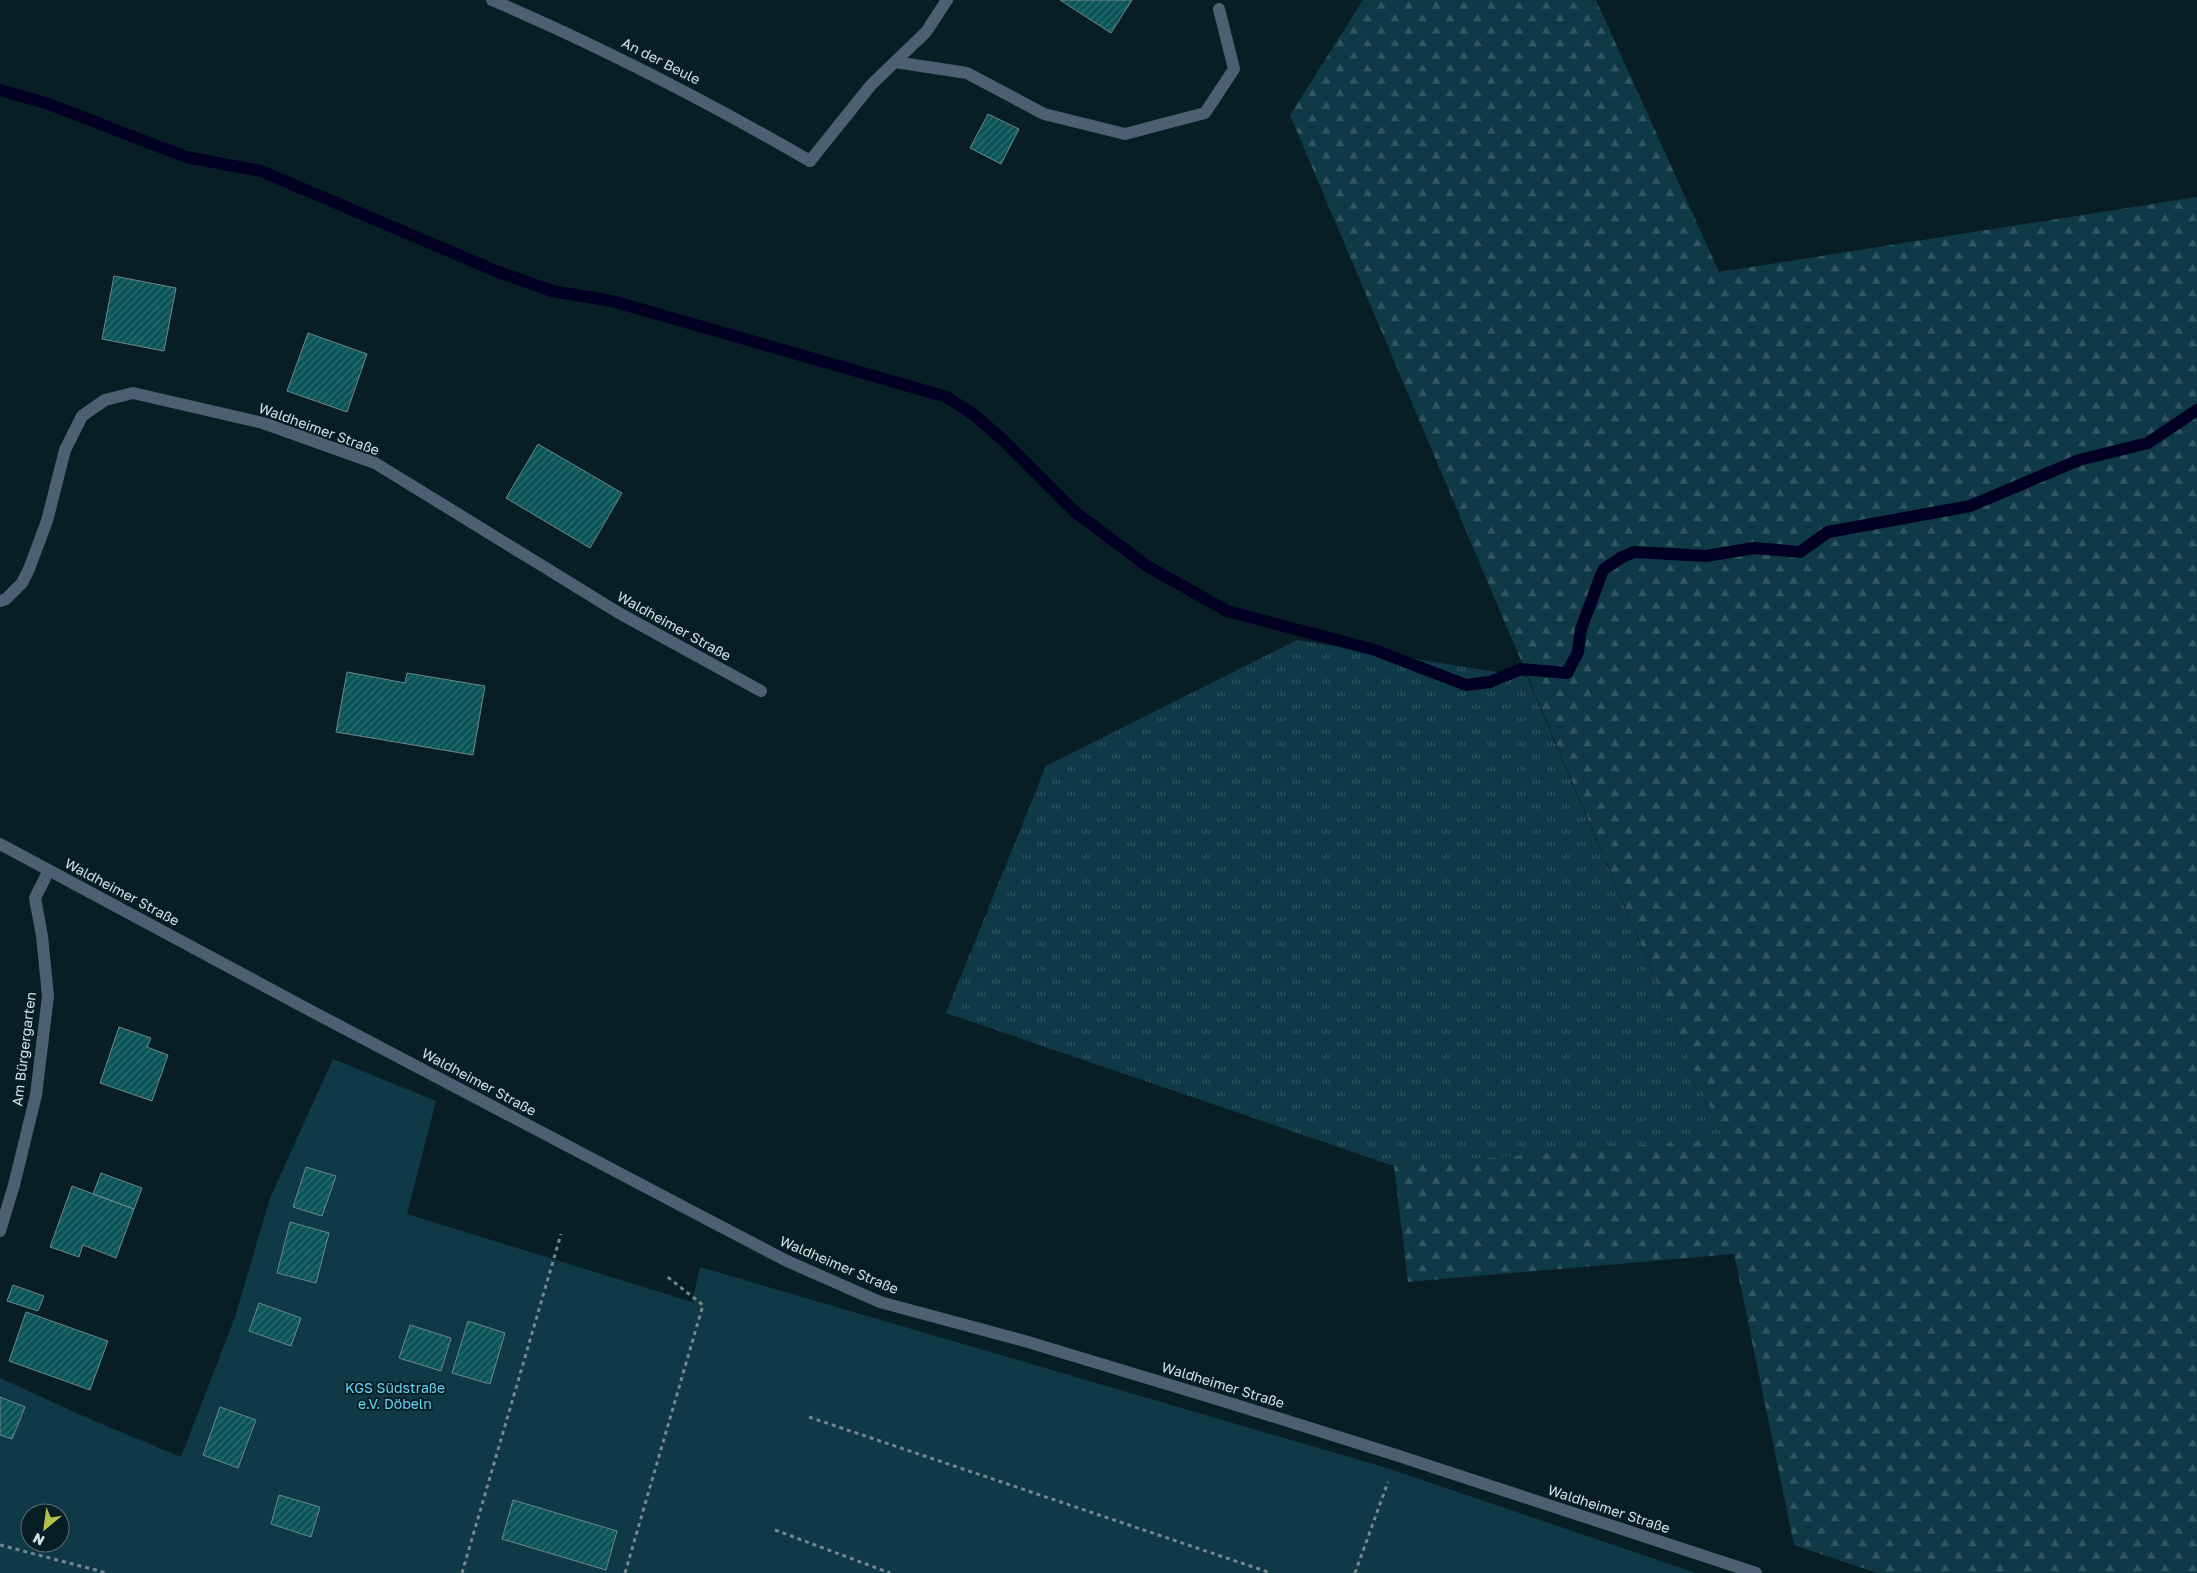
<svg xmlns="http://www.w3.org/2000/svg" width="2197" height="1573" font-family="'Golos Text',sans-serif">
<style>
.grass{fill:url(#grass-tufts)}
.forest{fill:url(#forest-firs)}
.garden{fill:#0f3946;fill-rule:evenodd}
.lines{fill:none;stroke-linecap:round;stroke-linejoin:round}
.stream{stroke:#010023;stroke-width:12}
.building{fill:url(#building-hatch);stroke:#6c8788}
.path{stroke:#75868c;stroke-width:3;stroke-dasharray:4 4;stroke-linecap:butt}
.lane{stroke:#4c6071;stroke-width:12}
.street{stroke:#4c6071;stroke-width:12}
.labels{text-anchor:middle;stroke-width:4;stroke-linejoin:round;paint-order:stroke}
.street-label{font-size:14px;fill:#d4e1e6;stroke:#081e25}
.park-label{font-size:14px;fill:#65d2f7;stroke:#081e25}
</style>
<defs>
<pattern id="grass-tufts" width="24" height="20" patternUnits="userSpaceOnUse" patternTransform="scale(1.25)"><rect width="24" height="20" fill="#0f3946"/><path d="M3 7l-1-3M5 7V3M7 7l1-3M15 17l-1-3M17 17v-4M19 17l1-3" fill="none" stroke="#315561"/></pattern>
<pattern id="forest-firs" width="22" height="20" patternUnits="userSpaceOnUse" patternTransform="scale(1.25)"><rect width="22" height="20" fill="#0f3946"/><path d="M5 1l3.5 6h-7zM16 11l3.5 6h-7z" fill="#315561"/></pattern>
<pattern id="building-hatch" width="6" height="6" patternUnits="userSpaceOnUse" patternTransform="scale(1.25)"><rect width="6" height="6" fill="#0b5559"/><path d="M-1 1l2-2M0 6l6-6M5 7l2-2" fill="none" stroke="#2e6d71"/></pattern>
</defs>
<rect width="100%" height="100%" fill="#081e25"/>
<path class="grass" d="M1297 640 1527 677 1723 1138 1394 1166 946 1013 1046 766Z"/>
<path class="forest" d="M1363 0H1596L1719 272 2197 197V1573H1877L1794 1545 1734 1254 1408 1282 1394 1166 1723 1138 1290 115Z"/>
<path class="garden" d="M333 1059 436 1101 407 1214 692 1302 700 1267 1390 1469 1696 1573H0V1378L92 1420 181 1457 235 1317 270 1198ZM30 1513H60V1543H30Z"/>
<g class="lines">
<path class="stream" d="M0 90 46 103 186 157 261 171 496 271 552 291 612 301 947 397 977 417 1003 440 1075 512 1147 566 1227 611 1375 650 1466 685 1490 682 1521 669 1567 673 1578 652 1581 629 1603 570 1622 557 1634 552 1706 556 1754 548 1800 552 1828 532 1970 506 2079 460 2148 443 2197 410"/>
</g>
<path class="building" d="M1060 0H1132L1111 33Z
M988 114 1019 129 1001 164 970 148Z
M114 276 176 288 164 351 102 339Z
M308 333 367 354 347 412 287 391Z
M538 444 622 493 590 548 506 498Z
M347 672 405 683 407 673 485 686 473 755 336 732Z
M119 1027 151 1038 147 1047 168 1055 152 1101 100 1083Z
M306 1167 336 1176 322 1216 293 1207Z
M101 1173 142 1188 134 1209 93 1194Z
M72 1186 134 1209 116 1258 83 1245 79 1257 50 1247Z
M290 1222 329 1233 316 1283 277 1273Z
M13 1285 44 1296 38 1311 7 1301Z
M259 1303 301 1318 291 1346 249 1331Z
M26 1312 108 1341 90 1390 9 1361Z
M468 1321 505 1333 490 1384 452 1373Z
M410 1325 451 1338 441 1371 399 1358Z
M0 1397 25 1407 12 1439 0 1435Z
M220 1407 256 1420 238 1468 203 1455Z
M279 1495 320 1507 311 1537 271 1524Z
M513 1500 617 1531 606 1570 502 1539Z"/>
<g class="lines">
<path class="path" d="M809 1417 1271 1573
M775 1530 890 1573
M0 1545 107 1573
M462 1573 561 1234
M625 1573 703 1305 665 1275
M1355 1573 1388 1482"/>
<path class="lane" d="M895 62 967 73 1044 114 1125 134 1205 113 1234 69 1219 9
M810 161 871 85 926 32 947 0"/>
<path class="street" d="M492 0C604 48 705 100 810 161
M0 601 6 599 22 583 29 569 47 521 65 450 82 416 105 400 133 393 263 423 375 463 619 613 761 691
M0 844 313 1012 697 1214 787 1261 880 1302 1028 1342 1233 1404 1396 1455 1756 1573
M0 1231 14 1185 36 1095 48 996 42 936 35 898 49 870"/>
</g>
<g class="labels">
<g class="street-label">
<text transform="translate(661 61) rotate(27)" y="5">An der Beule</text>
<text transform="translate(319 429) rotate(20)" y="5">Waldheimer Straße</text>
<text transform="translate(674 626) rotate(29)" y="5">Waldheimer Straße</text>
<text transform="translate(122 892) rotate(28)" y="5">Waldheimer Straße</text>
<text transform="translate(24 1049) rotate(-83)" y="5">Am Bürgergarten</text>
<text transform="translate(479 1082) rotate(28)" y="5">Waldheimer Straße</text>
<text transform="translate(839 1265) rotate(23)" y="5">Waldheimer Straße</text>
<text transform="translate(1223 1385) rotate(17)" y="5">Waldheimer Straße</text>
<text transform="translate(1609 1509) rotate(18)" y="5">Waldheimer Straße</text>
</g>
<g class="park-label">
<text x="395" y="1393">KGS Südstraße<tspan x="395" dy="16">e.V. Döbeln</tspan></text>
</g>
</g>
<g transform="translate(45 1528) rotate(209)"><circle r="24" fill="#081e25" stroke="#5a6c72"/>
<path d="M0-4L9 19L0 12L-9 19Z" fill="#b4c24a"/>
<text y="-8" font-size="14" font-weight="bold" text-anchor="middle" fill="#d4e1e6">N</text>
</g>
</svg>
